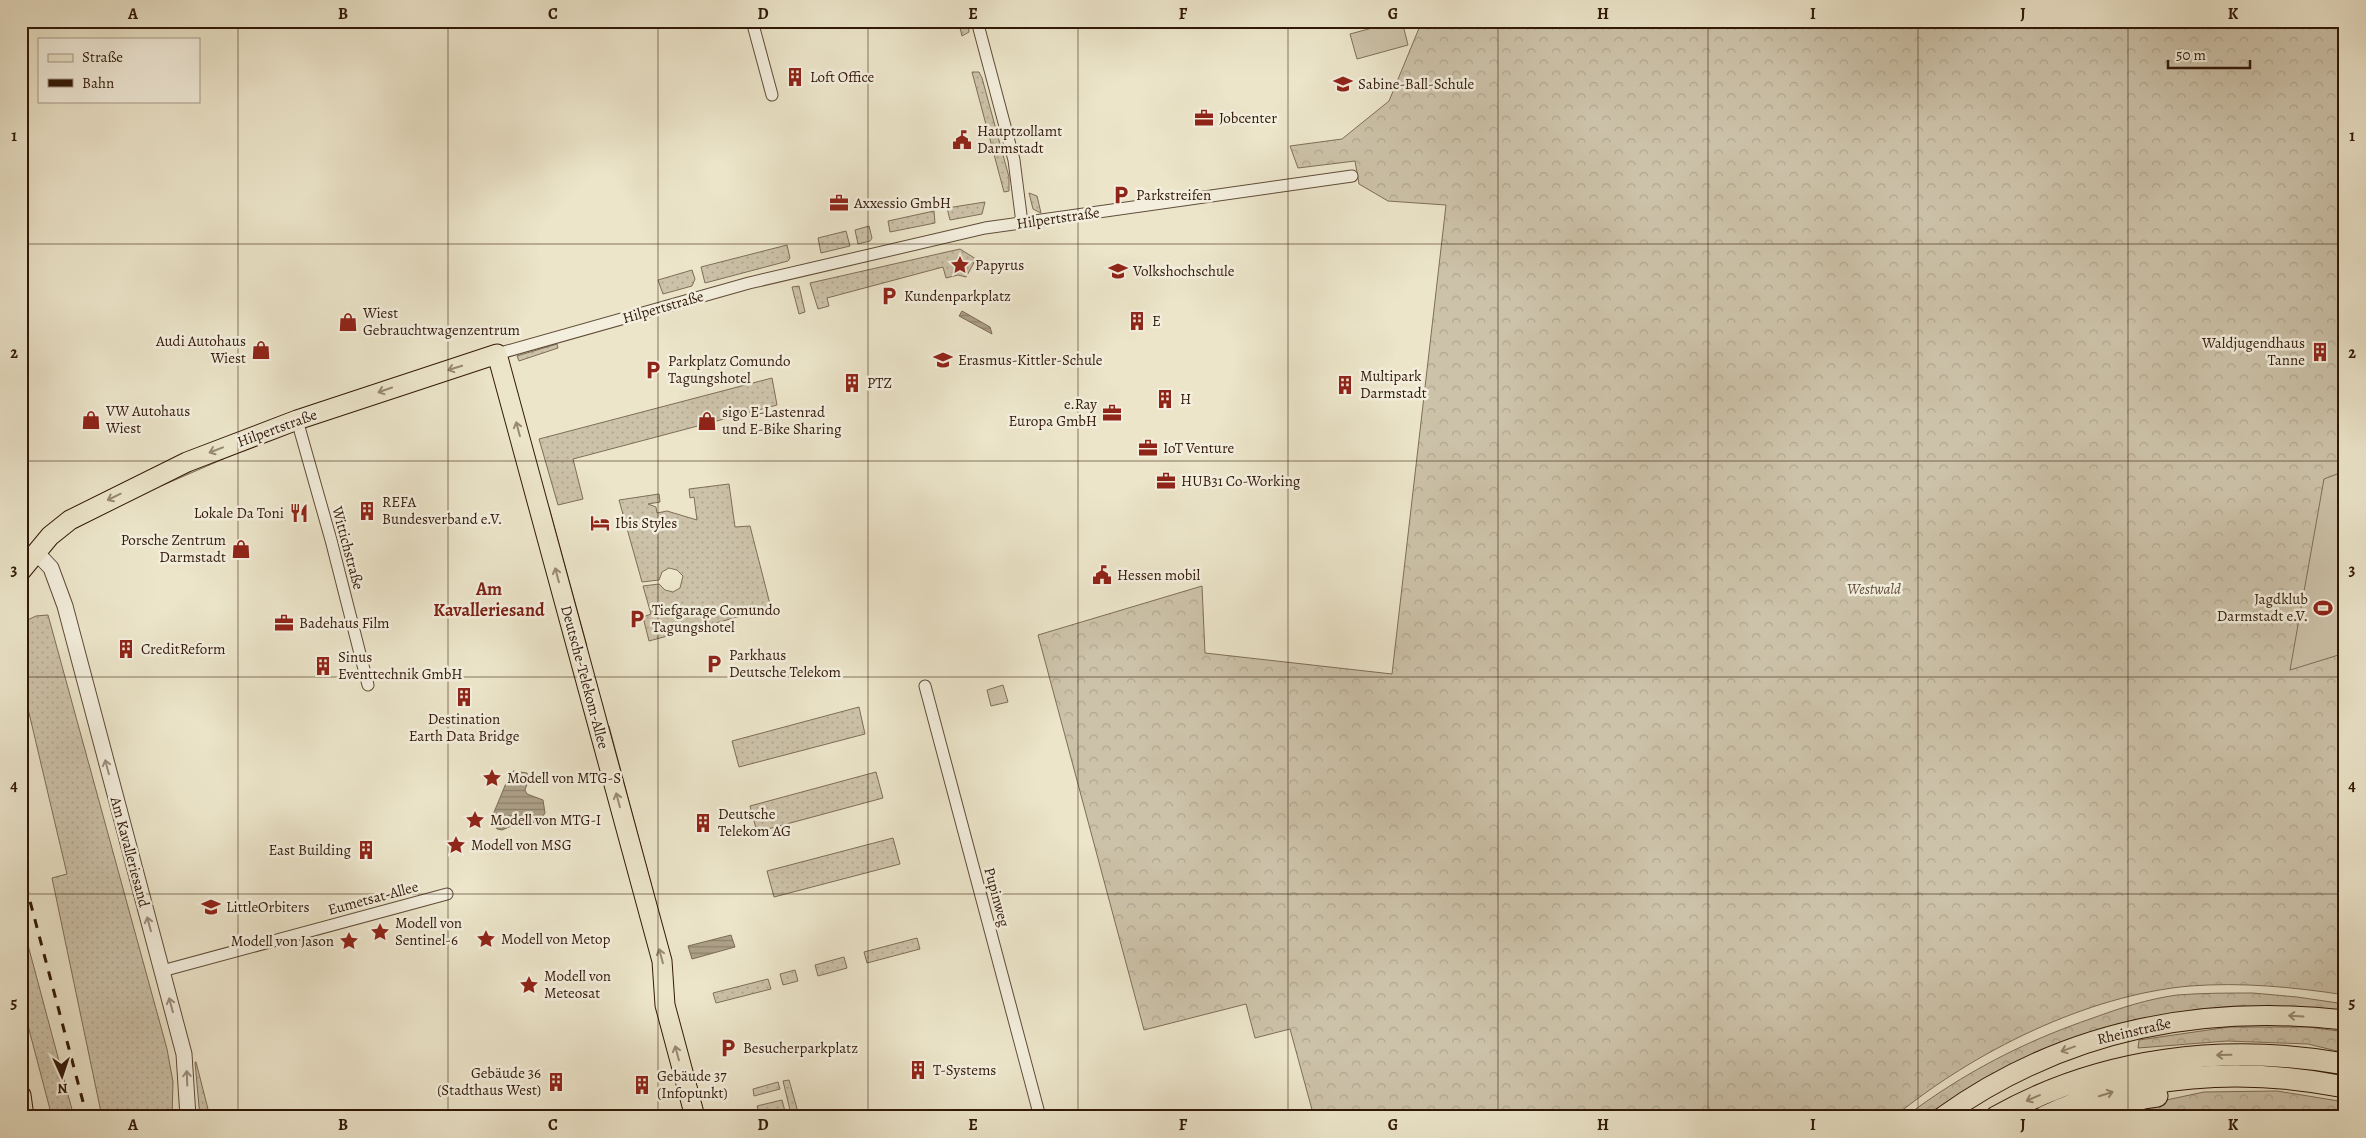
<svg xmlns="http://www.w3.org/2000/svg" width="2366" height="1138" font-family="Alegreya,serif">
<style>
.grass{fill:url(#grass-dots);stroke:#7e6e58}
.forest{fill:url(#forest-crowns);stroke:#7e6e58}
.park{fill:url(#park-tufts);stroke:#7e6e58}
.pitch{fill:#ccc2a9;stroke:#7e6e58}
.water{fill:url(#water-rules);stroke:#7b6a55}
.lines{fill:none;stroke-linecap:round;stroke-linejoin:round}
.minor-casing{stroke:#604c38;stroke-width:13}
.tertiary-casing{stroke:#604c38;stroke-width:17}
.primary-casing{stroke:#311908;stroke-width:21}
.motorway-casing{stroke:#311908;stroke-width:23}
.minor{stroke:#f3eedd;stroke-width:11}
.tertiary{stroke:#f3eedd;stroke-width:15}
.primary{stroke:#ece5ca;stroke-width:19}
.motorway{stroke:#ece5ca;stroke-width:21}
.rail{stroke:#311908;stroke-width:3;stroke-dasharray:9 9;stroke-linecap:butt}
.oneway{stroke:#988973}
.oneway2{stroke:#9c8e7d}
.grid{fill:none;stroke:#311908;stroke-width:1;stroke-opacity:0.55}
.labels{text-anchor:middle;stroke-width:5;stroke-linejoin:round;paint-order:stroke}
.poi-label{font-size:15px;fill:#311908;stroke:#f3eedd;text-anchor:start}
.street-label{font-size:15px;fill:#311908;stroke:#f3eedd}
.park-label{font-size:15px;font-style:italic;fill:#604c38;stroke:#f3eedd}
.quarter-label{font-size:18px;font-weight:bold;fill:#7a1f14;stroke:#f3eedd}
.neatline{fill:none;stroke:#311908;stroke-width:2}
.grid-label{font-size:16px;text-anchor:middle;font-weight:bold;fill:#311908}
</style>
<defs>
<pattern id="grass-dots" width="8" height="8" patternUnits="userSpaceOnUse" patternTransform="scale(1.25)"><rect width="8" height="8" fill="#ccc2a9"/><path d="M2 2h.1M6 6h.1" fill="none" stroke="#b0a690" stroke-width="1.8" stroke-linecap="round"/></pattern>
<pattern id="forest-crowns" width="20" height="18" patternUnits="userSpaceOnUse" patternTransform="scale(1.25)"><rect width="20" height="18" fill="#ccc2a9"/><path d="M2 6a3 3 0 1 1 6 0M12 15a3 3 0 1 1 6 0" fill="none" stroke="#b0a690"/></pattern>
<pattern id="park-tufts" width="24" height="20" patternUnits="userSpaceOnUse" patternTransform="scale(1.25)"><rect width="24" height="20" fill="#ccc2a9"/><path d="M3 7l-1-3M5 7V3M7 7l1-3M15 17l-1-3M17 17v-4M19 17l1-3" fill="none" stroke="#b0a690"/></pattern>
<pattern id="water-rules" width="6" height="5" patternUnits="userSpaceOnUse" patternTransform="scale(1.25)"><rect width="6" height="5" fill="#aca088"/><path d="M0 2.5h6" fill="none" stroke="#8d826d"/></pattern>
</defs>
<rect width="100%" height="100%" fill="#ece5ca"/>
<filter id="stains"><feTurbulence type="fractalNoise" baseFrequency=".004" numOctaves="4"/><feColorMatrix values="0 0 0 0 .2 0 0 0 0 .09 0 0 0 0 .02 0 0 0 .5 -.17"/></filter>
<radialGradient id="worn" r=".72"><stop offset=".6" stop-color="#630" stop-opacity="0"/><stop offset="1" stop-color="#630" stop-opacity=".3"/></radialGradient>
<path class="grass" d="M968 22 969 32 962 36 959 24Z
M972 72H979L982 78 1009 177V191L1004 192Z
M1029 193 1037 196 1041 213 1033 209Z
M985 202 982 214 950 220 947 208Z
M934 211 935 223 890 232 888 221Z
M869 226 872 238 870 241 858 244 855 230Z
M846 231 850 246 821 253 818 238Z
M787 245 790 258 788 261 705 283 701 267Z
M960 249 976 259 966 277 958 275 946 278 943 267 827 298 829 306 818 309 810 283Z
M692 270 695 279 692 286 663 294 658 280Z
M799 286 805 312 799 314 792 287Z
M557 344 558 348 519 361 517 356Z
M772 378 777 405 573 459 583 499 558 505 539 439Z
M241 448 244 450 161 486 162 483Z
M729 484 735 527 750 526 771 608 649 641 643 617 651 614 643 586 659 584 665 590 673 592 680 588 683 576 677 570 669 568 662 572 659 580 642 582 619 500 659 494 660 502 648 504 656 507 657 513 667 511 697 520 694 497 690 498 689 489Z
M549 507 587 646H584L546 508Z
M48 615 167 1049 173 1082 172 1117H102L52 878 67 874 21 679V623L36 616Z
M859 707 865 734 739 767 732 741Z
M609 726 651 884 607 727Z
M876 772 883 798 757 832 750 806Z
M893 838 900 864 774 897 767 871Z
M21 919 74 1117H52L21 999Z
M917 938 920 949 867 963 864 952Z
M844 957 847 968 818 976 815 965Z
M795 970 798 981 783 985 780 974Z
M768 979 771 989 716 1003 713 993Z
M195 1062H196L210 1117H200Z
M789 1080 798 1112 791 1114 783 1081Z
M778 1082 780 1089 754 1096 753 1089Z
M782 1100 786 1115 760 1117 757 1106Z"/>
<path class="forest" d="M1422 21H2345V995C2294 987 2241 982 2190 986 2087 995 1973 1052 1894 1117H1314L1290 1029 1255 1038 1246 1004 1144 1030 1038 635 1202 586 1205 653 1392 674 1446 205 1388 201 1359 184 1355 161 1298 168 1290 146 1342 139 1389 101Z
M2253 993 2297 997 2345 1004 2344 1011 2241 1006 2199 1009 2134 1020 2043 1049 1989 1076 1926 1117H1905C1963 1073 2025 1041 2093 1018 2120 1008 2148 999 2177 995 2202 993 2228 993 2253 993Z
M2229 1027H2309L2345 1032V1053L2308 1044 2227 1041 2138 1048 2139 1040Z
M2277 1091 2345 1102V1117H2111L2138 1106 2204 1092Z"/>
<path class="park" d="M1003 685 1008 702 991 706 987 690Z"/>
<path class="pitch" d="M1398 21H1402L1408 45 1357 59 1350 34Z
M2345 471V653L2290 670 2324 479Z"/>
<path class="water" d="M962 311 990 327 992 334 959 316Z
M513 771 527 773 528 781 525 790 527 794 543 800 545 813 539 822 516 824 502 830 497 829 492 817 509 776Z
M731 935 735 947 692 959 688 946Z"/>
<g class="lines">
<g class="minor-casing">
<path id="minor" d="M752 21 772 95
M977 21 1014 160 1022 223
M497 354 749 283 985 228 1352 176
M297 420 331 540 368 685
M925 686 1040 1117
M162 971 447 894"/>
</g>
<g class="tertiary-casing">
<path id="tertiary" d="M36 552 51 568 65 606 184 1054 188 1117"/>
</g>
<g class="primary-casing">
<path id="primary" d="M21 571 50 536 70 520 187 462 297 420 497 354 662 961 665 1005 695 1117
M21 1095 24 1117
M1942 1117C2062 1031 2200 1004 2345 1020"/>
</g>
<g class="motorway-casing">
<path id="motorway" d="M1996 1117C2102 1057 2226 1043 2345 1064
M2044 1117C2137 1073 2245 1067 2345 1087
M2099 1117 2143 1098 2157 1096"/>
</g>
<use href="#minor" class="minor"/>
<use href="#tertiary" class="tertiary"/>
<use href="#primary" class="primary"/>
<use href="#motorway" class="motorway"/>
<path class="rail" d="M21 867 87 1117"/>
</g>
<defs><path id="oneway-shaft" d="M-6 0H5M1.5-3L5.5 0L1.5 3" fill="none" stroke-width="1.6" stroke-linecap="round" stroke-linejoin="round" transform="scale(1.25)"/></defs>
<g class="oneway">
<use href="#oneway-shaft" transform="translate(455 368) rotate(163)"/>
<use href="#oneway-shaft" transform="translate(385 390) rotate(161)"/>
<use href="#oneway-shaft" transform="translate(518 429) rotate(-105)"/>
<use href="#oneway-shaft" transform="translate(216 450) rotate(159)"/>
<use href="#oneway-shaft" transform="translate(114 497) rotate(154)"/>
<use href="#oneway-shaft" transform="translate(557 575) rotate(-105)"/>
<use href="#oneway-shaft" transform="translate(618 800) rotate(-105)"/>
<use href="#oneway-shaft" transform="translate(661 956) rotate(-105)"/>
<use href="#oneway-shaft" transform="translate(2296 1016) rotate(-177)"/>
<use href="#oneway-shaft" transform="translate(2068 1049) rotate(160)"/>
<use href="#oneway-shaft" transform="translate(677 1053) rotate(-105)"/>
<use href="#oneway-shaft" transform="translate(2224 1055) rotate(179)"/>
<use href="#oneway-shaft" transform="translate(2106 1094) rotate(-17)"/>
<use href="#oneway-shaft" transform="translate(2033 1098) rotate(157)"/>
</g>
<g class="oneway2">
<use href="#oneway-shaft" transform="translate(107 767) rotate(-105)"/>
<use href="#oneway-shaft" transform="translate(149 924) rotate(-105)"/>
<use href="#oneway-shaft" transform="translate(171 1005) rotate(-105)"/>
<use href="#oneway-shaft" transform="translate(187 1078) rotate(-92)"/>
</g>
<path class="grid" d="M238 21V1117M448 21V1117M658 21V1117M868 21V1117M1078 21V1117M1288 21V1117M1498 21V1117M1708 21V1117M1918 21V1117M2128 21V1117M21 244H2345M21 461H2345M21 677H2345M21 894H2345"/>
<defs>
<g id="building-bare" transform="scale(1.5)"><path d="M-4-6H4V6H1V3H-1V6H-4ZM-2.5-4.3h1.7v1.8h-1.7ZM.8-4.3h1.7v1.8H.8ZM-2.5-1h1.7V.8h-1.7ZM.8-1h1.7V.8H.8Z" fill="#8f2418" stroke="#f3eedd" stroke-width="2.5" paint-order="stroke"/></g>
<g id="school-bare" transform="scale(1.5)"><path d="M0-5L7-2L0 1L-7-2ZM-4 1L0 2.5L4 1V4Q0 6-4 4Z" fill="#8f2418" stroke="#f3eedd" stroke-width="2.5" paint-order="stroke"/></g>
<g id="office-bare" transform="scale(1.5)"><path d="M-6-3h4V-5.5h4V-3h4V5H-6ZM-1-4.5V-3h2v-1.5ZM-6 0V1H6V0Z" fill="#8f2418" stroke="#f3eedd" stroke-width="2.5" paint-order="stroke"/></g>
<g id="civic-bare" transform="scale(1.5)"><path d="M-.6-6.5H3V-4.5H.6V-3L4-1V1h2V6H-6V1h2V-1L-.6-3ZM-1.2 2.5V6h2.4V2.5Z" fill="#8f2418" stroke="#f3eedd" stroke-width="2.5" paint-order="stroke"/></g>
<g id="parking-bare" transform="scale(1.5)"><path d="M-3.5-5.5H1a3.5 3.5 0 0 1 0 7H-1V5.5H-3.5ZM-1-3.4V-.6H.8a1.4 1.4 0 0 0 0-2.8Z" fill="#8f2418" stroke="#f3eedd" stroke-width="2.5" paint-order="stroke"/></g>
<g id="sight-bare" transform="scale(1.5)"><path d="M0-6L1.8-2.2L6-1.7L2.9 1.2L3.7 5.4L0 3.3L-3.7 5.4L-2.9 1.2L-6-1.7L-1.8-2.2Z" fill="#8f2418" stroke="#f3eedd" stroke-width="2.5" paint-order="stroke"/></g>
<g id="shop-bare" transform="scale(1.5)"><path d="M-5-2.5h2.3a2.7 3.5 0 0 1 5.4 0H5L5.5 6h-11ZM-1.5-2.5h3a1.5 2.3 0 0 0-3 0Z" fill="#8f2418" stroke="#f3eedd" stroke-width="2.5" paint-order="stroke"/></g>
<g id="restaurant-bare" transform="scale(1.5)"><path d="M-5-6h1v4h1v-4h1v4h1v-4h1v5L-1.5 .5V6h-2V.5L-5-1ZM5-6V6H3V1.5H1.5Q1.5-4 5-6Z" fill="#8f2418" stroke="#f3eedd" stroke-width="2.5" paint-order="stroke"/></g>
<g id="hotel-bare" transform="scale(1.5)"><path d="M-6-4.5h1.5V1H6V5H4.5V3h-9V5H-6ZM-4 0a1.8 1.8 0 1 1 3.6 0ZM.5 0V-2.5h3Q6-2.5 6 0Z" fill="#8f2418" stroke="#f3eedd" stroke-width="2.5" paint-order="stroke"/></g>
<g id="stadium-bare" transform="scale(1.5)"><path d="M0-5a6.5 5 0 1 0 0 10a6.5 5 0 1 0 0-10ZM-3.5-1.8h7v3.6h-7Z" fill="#8f2418" stroke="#f3eedd" stroke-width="2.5" paint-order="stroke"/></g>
</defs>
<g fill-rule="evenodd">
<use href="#building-bare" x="795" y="77"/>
<use href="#school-bare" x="1343" y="84"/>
<use href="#office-bare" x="1204" y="118"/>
<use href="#civic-bare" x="962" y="140"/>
<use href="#parking-bare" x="1121" y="195"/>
<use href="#office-bare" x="839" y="203"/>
<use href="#sight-bare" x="960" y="265"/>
<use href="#school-bare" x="1118" y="271"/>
<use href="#parking-bare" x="889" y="296"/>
<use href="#building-bare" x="1137" y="321"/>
<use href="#shop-bare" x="348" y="322"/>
<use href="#shop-bare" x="261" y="350"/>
<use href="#building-bare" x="2320" y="352"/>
<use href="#school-bare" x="943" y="360"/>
<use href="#parking-bare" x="653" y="370"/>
<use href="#building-bare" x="852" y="383"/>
<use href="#building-bare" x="1345" y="385"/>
<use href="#building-bare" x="1165" y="399"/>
<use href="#office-bare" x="1112" y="413"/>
<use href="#shop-bare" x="91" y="420"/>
<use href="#shop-bare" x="707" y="421"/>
<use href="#office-bare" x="1148" y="448"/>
<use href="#office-bare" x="1166" y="481"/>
<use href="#building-bare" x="367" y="511"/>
<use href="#restaurant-bare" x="299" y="513"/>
<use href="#hotel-bare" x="600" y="523"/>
<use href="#shop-bare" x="241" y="549"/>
<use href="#civic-bare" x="1102" y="575"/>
<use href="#stadium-bare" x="2323" y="608"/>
<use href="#parking-bare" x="637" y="619"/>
<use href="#office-bare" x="284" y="623"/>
<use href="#building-bare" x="126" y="649"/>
<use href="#parking-bare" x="714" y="664"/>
<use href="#building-bare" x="323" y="666"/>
<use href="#building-bare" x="464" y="697"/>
<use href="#sight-bare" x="492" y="778"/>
<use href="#sight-bare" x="475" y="820"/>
<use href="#building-bare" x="703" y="823"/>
<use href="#sight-bare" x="456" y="845"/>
<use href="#building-bare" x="366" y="850"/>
<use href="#school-bare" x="211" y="907"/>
<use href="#sight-bare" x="380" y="932"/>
<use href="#sight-bare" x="486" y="939"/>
<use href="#sight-bare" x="349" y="941"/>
<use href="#sight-bare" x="529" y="985"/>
<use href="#parking-bare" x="728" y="1048"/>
<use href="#building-bare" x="918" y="1070"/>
<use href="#building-bare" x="556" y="1082"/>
<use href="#building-bare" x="642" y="1085"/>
</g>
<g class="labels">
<g class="poi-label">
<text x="810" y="82">Loft Office</text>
<text x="1358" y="89">Sabine-Ball-Schule</text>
<text x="1219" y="123">Jobcenter</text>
<text x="977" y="136">Hauptzollamt<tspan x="977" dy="17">Darmstadt</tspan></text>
<text x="1136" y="200">Parkstreifen</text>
<text x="854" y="208">Axxessio GmbH</text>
<text x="975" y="270">Papyrus</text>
<text x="1133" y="276">Volkshochschule</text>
<text x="904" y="301">Kundenparkplatz</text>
<text x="363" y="318">Wiest<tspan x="363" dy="17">Gebrauchtwagenzentrum</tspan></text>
<text x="1152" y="326">E</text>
<text x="246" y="346" text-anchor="end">Audi Autohaus<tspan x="246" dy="17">Wiest</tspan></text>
<text x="2305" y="348" text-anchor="end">Waldjugendhaus<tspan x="2305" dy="17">Tanne</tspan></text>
<text x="958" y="365">Erasmus-Kittler-Schule</text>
<text x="668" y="366">Parkplatz Comundo<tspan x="668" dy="17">Tagungshotel</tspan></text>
<text x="1360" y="381">Multipark<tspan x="1360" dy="17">Darmstadt</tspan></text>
<text x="867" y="388">PTZ</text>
<text x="1180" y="404">H</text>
<text x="1097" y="409" text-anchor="end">e.Ray<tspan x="1097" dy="17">Europa GmbH</tspan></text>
<text x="106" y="416">VW Autohaus<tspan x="106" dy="17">Wiest</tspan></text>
<text x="722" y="417">sigo E-Lastenrad<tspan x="722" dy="17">und E-Bike Sharing</tspan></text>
<text x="1163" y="453">IoT Venture</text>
<text x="1181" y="486">HUB31 Co-Working</text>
<text x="382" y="507">REFA<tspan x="382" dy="17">Bundesverband e.V.</tspan></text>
<text x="284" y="518" text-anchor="end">Lokale Da Toni</text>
<text x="615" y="528">Ibis Styles</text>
<text x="226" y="545" text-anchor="end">Porsche Zentrum<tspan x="226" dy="17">Darmstadt</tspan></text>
<text x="1117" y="580">Hessen mobil</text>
<text x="2308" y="604" text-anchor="end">Jagdklub<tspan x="2308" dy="17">Darmstadt e.V.</tspan></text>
<text x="652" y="615">Tiefgarage Comundo<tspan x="652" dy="17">Tagungshotel</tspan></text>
<text x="299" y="628">Badehaus Film</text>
<text x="141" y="654">CreditReform</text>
<text x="729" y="660">Parkhaus<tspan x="729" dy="17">Deutsche Telekom</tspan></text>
<text x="338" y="662">Sinus<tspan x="338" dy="17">Eventtechnik GmbH</tspan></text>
<text x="464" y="724" text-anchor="middle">Destination<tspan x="464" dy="17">Earth Data Bridge</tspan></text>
<text x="507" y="783">Modell von MTG-S</text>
<text x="718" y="819">Deutsche<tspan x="718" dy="17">Telekom AG</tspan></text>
<text x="490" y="825">Modell von MTG-I</text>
<text x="471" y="850">Modell von MSG</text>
<text x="351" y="855" text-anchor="end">East Building</text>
<text x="226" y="912">LittleOrbiters</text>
<text x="395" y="928">Modell von<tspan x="395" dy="17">Sentinel-6</tspan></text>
<text x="501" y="944">Modell von Metop</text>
<text x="334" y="946" text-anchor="end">Modell von Jason</text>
<text x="544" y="981">Modell von<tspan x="544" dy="17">Meteosat</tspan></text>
<text x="743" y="1053">Besucherparkplatz</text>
<text x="933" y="1075">T-Systems</text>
<text x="541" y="1078" text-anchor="end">Gebäude 36<tspan x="541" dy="17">(Stadthaus West)</tspan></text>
<text x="657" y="1081">Gebäude 37<tspan x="657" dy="17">(Infopunkt)</tspan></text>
</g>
<g class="street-label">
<text transform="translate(1058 218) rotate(-8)" y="5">Hilpertstraße</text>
<text transform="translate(663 307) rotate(-16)" y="5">Hilpertstraße</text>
<text transform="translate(277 428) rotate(-20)" y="5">Hilpertstraße</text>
<text transform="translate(348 548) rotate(75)" y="5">Wittichstraße</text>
<text transform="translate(585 677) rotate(75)" y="5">Deutsche-Telekom-Allee</text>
<text transform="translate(130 852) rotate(75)" y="5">Am Kavalleriesand</text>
<text transform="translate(997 897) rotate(75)" y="5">Pupinweg</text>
<text transform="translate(373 898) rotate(-15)" y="5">Eumetsat-Allee</text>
<text transform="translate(2134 1031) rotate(-13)" y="5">Rheinstraße</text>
</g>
<g class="park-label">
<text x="1874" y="594">Westwald</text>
</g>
<g class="quarter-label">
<text x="489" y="595">Am<tspan x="489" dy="21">Kavalleriesand</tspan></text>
</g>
</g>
<rect width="2366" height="1138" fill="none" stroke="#ece5ca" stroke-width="55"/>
<rect x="38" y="38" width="162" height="65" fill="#f3eedd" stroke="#a59988"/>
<rect x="48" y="54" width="25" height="8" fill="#ece5ca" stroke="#a59988"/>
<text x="82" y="62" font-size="15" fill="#311908">Straße</text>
<rect x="48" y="79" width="25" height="8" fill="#311908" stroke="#a59988"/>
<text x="82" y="88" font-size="15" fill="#311908">Bahn</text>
<g transform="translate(62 1076) rotate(177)" stroke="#f3eedd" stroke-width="4" paint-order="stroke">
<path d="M0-4L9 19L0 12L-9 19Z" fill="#311908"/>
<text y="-8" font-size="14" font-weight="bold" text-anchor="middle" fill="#311908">N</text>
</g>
<path d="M2168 60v8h82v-8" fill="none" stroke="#311908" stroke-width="2.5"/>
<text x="2176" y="60" font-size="15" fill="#311908" stroke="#f3eedd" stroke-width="4" paint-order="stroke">50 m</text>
<rect x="28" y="28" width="2310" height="1082" class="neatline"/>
<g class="grid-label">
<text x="133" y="19">A</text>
<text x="343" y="19">B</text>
<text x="553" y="19">C</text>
<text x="763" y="19">D</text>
<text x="973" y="19">E</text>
<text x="1183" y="19">F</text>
<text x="1393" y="19">G</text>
<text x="1603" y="19">H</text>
<text x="1813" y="19">I</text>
<text x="2023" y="19">J</text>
<text x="2233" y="19">K</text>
<text x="14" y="141">1</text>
<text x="2352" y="141">1</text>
<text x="14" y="358">2</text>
<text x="2352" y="358">2</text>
<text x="14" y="575">3</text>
<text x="2352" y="575">3</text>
<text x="14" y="791">4</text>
<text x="2352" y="791">4</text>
<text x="14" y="1008">5</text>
<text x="2352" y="1008">5</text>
<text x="133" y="1130">A</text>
<text x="343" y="1130">B</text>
<text x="553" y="1130">C</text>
<text x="763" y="1130">D</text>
<text x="973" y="1130">E</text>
<text x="1183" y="1130">F</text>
<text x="1393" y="1130">G</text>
<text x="1603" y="1130">H</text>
<text x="1813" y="1130">I</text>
<text x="2023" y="1130">J</text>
<text x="2233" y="1130">K</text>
</g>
<rect width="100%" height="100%" filter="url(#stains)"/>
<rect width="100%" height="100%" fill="url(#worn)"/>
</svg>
